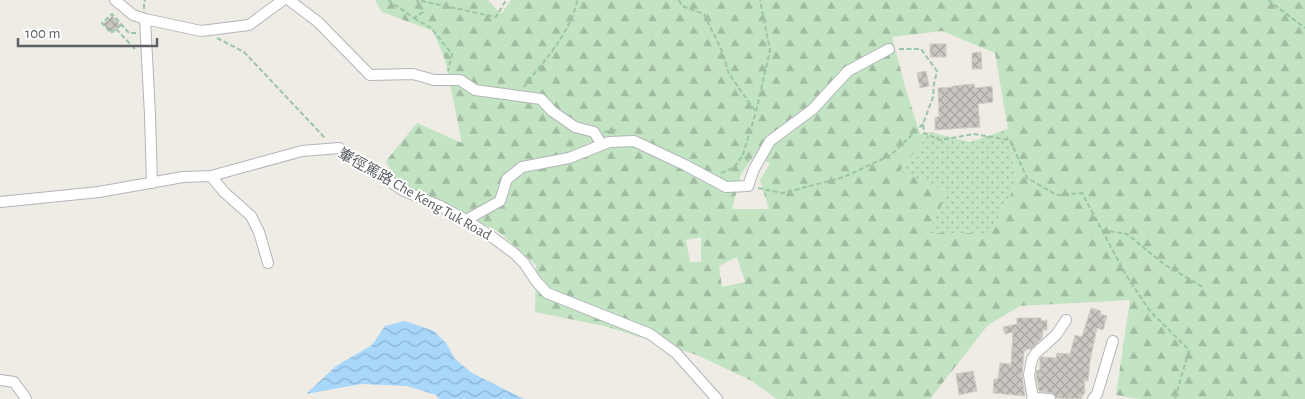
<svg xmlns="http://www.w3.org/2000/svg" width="1305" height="399" font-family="'Alegreya Sans','Noto Sans TC',sans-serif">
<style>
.grass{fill:url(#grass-dots)}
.forest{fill:url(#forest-firs);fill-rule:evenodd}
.water{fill:url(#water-waves)}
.building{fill:url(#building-cross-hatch);stroke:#d2cec3}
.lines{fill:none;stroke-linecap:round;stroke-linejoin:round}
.minor-casing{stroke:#b2b5b9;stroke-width:12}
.path{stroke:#9cc5a7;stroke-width:2;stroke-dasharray:5 2.5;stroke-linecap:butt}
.minor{stroke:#fff;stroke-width:10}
.labels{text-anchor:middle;stroke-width:4;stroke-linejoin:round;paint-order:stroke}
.street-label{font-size:15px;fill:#5c6064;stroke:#fff}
</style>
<defs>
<pattern id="grass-dots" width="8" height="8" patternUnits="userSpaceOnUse" patternTransform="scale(1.25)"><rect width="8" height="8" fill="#c3e4c3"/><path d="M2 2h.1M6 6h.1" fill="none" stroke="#a2bca2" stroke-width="1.8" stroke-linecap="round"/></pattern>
<pattern id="forest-firs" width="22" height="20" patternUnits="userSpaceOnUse" patternTransform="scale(1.25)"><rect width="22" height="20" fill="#c3e4c3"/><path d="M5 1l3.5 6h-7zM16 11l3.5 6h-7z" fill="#a2bca2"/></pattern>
<pattern id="water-waves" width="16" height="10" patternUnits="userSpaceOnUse" patternTransform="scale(1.25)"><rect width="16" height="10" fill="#a9d7fa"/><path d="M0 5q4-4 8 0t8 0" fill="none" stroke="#8db2ce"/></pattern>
<pattern id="building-cross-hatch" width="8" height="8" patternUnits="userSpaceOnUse" patternTransform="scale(1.25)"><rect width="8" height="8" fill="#cac7c2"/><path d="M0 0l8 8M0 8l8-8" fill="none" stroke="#a7a5a1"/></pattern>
</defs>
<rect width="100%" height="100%" fill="#eeece5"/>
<path class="grass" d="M1008 129 1017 183 991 233H928L900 171 930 132 970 142Z"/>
<path class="forest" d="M375 0H488L501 14 511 0H1305V399H1139L1116 395 1130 300 1020 306 988 325 930 399H777L752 381 697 355 604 326 535 312 536 265 499 232 397 183 386 161 417 123 462 143 445 60 433 31 382 12ZM942 31 995 53 1017 182 991 233H928L948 192 900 171 930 132 920 134 906 90 892 37ZM756 153 770 164 760 180 769 209H732L741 174ZM701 237V262H690L686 240ZM737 257 745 282 722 287 719 266Z"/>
<path class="water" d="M405 321 434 331 446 343 455 359 472 373 524 399H439L436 395 407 386 361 384 306 394 336 366 372 345 385 326Z"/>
<path class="building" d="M112 16 120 25 111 32 103 24Z
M930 44H946V57H930Z
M981 52 982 69H972V53Z
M926 71 929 86 920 88 917 73Z
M974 84 975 88 992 86 993 102 978 104 980 127 935 130V117H939L938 88 953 87V86Z
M1091 308 1101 311 1100 314 1107 316 1103 330 1097 328 1090 361 1088 381H1084L1085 392 1081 399 1057 398 1053 393 1039 391 1036 375 1037 370H1040V359L1041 357 1056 358 1057 353 1070 354 1075 335 1082 337Z
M1017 318H1041V321L1047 320V330H1043L1042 338 1031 349H1026V351H1024L1022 376 1025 396 993 393 994 379H998L1000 363 1011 364 1013 332 1005 334 1003 327 1017 324Z
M973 371 977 391 959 395 956 374Z"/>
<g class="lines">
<g class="minor-casing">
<path id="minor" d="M115 0 133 15 145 19 201 31 249 25 283 0
M289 0 318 22 370 75 413 74 434 80H460L475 90 541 99 552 111 575 127 594 132 602 145
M145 19 150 115 152 183
M211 176 224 192 251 216 259 232 268 263
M0 202 99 192 183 177 211 176 302 151 339 148 404 191 438 205 466 220 495 239 515 254 524 263 536 281 547 293 650 334 676 353 717 399
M466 220 500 201 507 179 522 167 569 158 609 142 634 141 685 165 726 187 748 186 754 169 770 141 813 109 848 71 889 49
M0 380 14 382 25 397 26 399
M1032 399 1036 398 1050 399
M1033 399 1029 375 1032 359 1036 353 1056 335 1066 320
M1093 399 1097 394 1113 341"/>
</g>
<path class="path" d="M388 0 414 18 423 12 417 0 496 17 506 0
M679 0 682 6 704 14 722 51 729 74 756 112 770 50 760 0
M1268 0 1305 28
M144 9V3L145 0
M414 18 431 28 452 54 448 71
M121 25 111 33 102 23 112 14 129 33H136
M116 29 135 49
M217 38 244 52 326 139
M899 49H921L937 71 934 84 933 97 923 124 924 133 940 140 974 134 1010 140 1027 178 1057 195 1082 193 1126 275 1150 311 1189 350 1175 399
M524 87C542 63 573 30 577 0
M604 132 616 130 619 132
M748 161 743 154 756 112
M721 173C734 168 737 166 743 154
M758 188 783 193 844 177 891 155 923 124
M1102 230 1127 234 1165 265 1203 287"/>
<use href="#minor" class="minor"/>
</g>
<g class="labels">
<g class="street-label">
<text transform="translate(415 194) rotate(29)" y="5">輋徑篤路 Che Keng Tuk Road</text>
</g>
</g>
<path d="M18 38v8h139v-8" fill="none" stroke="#5c6064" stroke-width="2.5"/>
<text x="25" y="38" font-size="15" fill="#5c6064" stroke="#ffffff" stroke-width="4" paint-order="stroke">100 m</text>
</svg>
